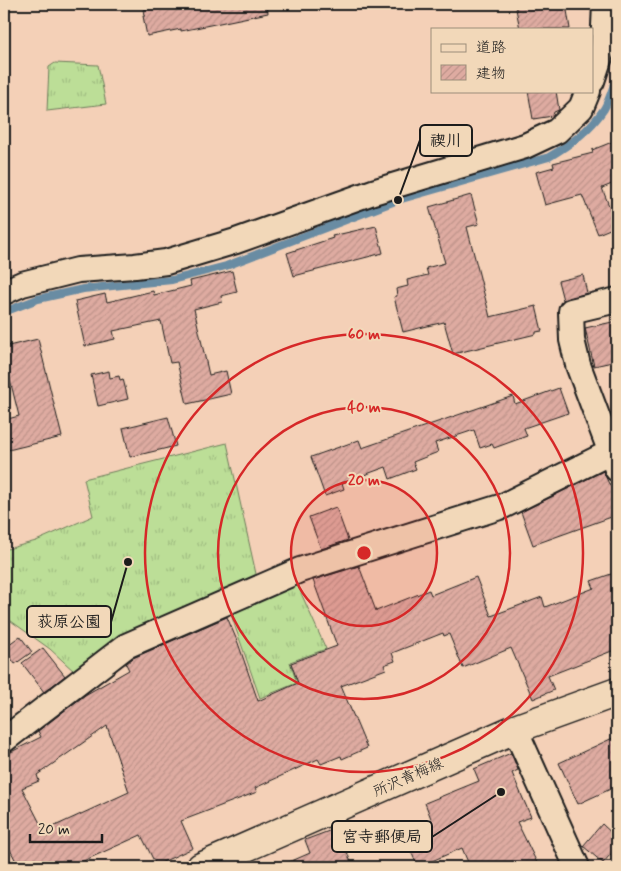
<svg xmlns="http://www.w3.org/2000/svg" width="621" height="871" font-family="Mynerve,'Klee One',sans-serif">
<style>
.grass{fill:url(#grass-tufts);stroke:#6c7d5a}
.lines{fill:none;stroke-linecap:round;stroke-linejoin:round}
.stream{stroke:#698ca3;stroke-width:8}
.building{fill:url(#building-hatch);stroke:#1c1c1c;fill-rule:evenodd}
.street-casing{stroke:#1c1c1c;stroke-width:28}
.secondary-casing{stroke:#1c1c1c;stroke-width:31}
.street{stroke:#f2d8b9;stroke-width:24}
.secondary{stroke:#f2d8b9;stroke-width:28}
.ring{fill:none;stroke:#d62828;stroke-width:2.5}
.labels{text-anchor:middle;stroke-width:4;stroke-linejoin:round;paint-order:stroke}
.street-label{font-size:15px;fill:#1c1c1c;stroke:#f2d8b9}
.centre{fill:#d62828;stroke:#f2d8b9;stroke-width:2.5}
.ring-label{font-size:15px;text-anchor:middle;font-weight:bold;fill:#d62828;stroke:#f2d8b9;stroke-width:4;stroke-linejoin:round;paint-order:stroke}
.leader{fill:none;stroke:#1c1c1c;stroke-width:2}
.callout-dot{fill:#1c1c1c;stroke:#f2d8b9;stroke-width:2}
.callout{fill:#f2d8b9;stroke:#1c1c1c;stroke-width:2}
.callout-label{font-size:16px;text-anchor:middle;font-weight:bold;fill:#1c1c1c}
</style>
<defs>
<pattern id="grass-tufts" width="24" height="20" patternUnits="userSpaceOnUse" patternTransform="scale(1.25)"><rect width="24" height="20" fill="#bcde97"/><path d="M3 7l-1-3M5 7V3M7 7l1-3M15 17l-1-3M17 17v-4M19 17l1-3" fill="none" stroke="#a1be82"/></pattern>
<pattern id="building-hatch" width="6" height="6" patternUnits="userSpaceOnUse" patternTransform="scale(1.25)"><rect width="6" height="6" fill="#deaba1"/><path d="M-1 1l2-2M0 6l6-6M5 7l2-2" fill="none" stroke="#be938a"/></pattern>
</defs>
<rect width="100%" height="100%" fill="#f4d0b7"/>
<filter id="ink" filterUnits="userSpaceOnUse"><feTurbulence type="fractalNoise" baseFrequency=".02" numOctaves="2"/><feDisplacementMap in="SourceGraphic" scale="10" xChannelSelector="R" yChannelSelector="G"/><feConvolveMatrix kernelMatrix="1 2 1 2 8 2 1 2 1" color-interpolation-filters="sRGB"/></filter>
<g filter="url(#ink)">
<path class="grass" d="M55 63 98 65 106 104 47 111 49 67Z
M227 443 256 574 251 584 76 673 50 649 4 616V550L36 541 93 516 84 479Z
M297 584 326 649 290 662 297 683 260 698 230 612Z"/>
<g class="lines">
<path class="stream" d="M4 312 38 299 83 289 172 280 226 266 398 200 549 157C571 144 590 130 604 109 610 99 613 86 617 76"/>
</g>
<path class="building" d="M171 4H267L268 13 181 31V29L147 36 143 16H145L144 10Z
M515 4H566L570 29H520Z
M528 91H556L559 110 554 112 553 116 533 119Z
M617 140V182L602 188 617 226 598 234 582 195 545 205 536 172 554 167 553 163 593 153 592 150Z
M471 195 479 224 467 227 490 317 536 306 542 331 536 332V334L453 354 444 322 403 332 394 297 397 296 396 289 408 286 407 280 428 275 426 268 445 263 429 207Z
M376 226 383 253 294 276 287 253 333 238 332 236Z
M232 271 237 292 221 296 222 302 194 309 209 375 226 371 231 394 187 404 177 362 170 363 161 321 113 331 115 339 85 346 75 301 105 294 107 302 153 291 154 295 191 286 190 281Z
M583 275 587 293 563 300 558 281Z
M617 321V361L594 366 585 328Z
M38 339 62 437 4 451V420L19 416 4 356V347Z
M109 371 110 378 119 376 120 380 123 379 128 399 98 406 91 375Z
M559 388 568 413 524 428 527 436 494 448 492 444 480 448 474 430 435 443 438 452 413 462 416 469 390 479 386 467 342 483 344 489 325 496 311 457 359 440 362 448 513 396 515 404Z
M168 417 176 446 130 457 123 428Z
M603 471 610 486 617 483V515L533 545 521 512Z
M336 507 348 540 321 549 309 517Z
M359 566 376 611 429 590 431 595 476 577 491 616 542 597 545 607 594 588 591 581 617 572V649L548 676 554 690 533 699 511 648 463 668 449 634 444 636 443 633 392 653 395 661 384 665 386 669 341 686 367 748 342 759 341 756 321 764 318 759 255 788 257 792 181 821 193 848 156 865 141 835 70 867H19L4 838V753L5 755 41 737 38 731 85 695 129 670 126 664 133 658 227 617 238 643 258 701 298 683 291 663 337 646 313 580ZM107 726 129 792 44 831 22 788 39 781 37 775Z
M20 636 32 652 15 664 4 648Z
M43 648 65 676 44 692 22 663Z
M617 736V786L578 804 559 763Z
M511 753 518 770 512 773 531 817 517 822 539 867H470L462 848 418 867 403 834 432 821 425 803 479 781 474 769Z
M602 824 617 838V847L603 863 583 846Z
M337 828 353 867H278L310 853 305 840Z"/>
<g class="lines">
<g class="street-casing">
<path id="street" d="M592 81 603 48 605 4
M4 292 22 284 78 270 135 266 166 262 236 241 373 192 525 146 557 131 581 108 588 91
M617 300 571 311 572 340 578 365 617 469
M515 729 577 867
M4 740 126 646 300 570 503 506 611 452"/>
</g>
<g class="secondary-casing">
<path id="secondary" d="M201 867 515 729 617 692"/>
</g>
<use href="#street" class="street"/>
<use href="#secondary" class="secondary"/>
</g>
</g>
<circle cx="364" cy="553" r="73" fill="#d62828" fill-opacity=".12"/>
<g class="ring">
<circle cx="364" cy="553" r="73"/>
<circle cx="364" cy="553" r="146"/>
<circle cx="364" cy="553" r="219"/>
</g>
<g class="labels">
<g class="street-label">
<text transform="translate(408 777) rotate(-24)" y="5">所沢青梅線</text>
</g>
</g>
<circle cx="364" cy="553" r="8" class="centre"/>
<g class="ring-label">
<text x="364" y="339">60 m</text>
<text x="364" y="412">40 m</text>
<text x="364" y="485">20 m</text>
</g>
<path class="leader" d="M398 200L420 140M128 562L111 622M501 792L432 837"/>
<g class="callout-dot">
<circle cx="398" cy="200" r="5"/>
<circle cx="128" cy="562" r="5"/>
<circle cx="501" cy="792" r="5"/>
</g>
<g class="callout">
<rect x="420" y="125" width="52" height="31" rx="5"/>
<rect x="27" y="606" width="84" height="31" rx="5"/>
<rect x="332" y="821" width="100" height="31" rx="5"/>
</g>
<g class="callout-label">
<text x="446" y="146">禊川</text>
<text x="69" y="627">荻原公園</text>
<text x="382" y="842">宮寺郵便局</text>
</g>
<rect width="621" height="871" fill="none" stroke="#f2d8b9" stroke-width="20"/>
<rect x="10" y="10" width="601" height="851" fill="none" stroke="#1c1c1c" stroke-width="2" filter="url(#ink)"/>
<rect x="431" y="28" width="162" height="65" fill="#f2d8b9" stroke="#9c8d7a"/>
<rect x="441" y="44" width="25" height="8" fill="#f2d8b9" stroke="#9c8d7a"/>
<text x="476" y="52" font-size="15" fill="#1c1c1c">道路</text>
<rect x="441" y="65" width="25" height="15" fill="url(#building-hatch)" stroke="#9c8d7a"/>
<text x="476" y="78" font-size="15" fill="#1c1c1c">建物</text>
<path d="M30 834v8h72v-8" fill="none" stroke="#1c1c1c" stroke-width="2.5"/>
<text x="38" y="834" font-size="15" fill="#1c1c1c" stroke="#f2d8b9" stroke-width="4" paint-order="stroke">20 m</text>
</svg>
